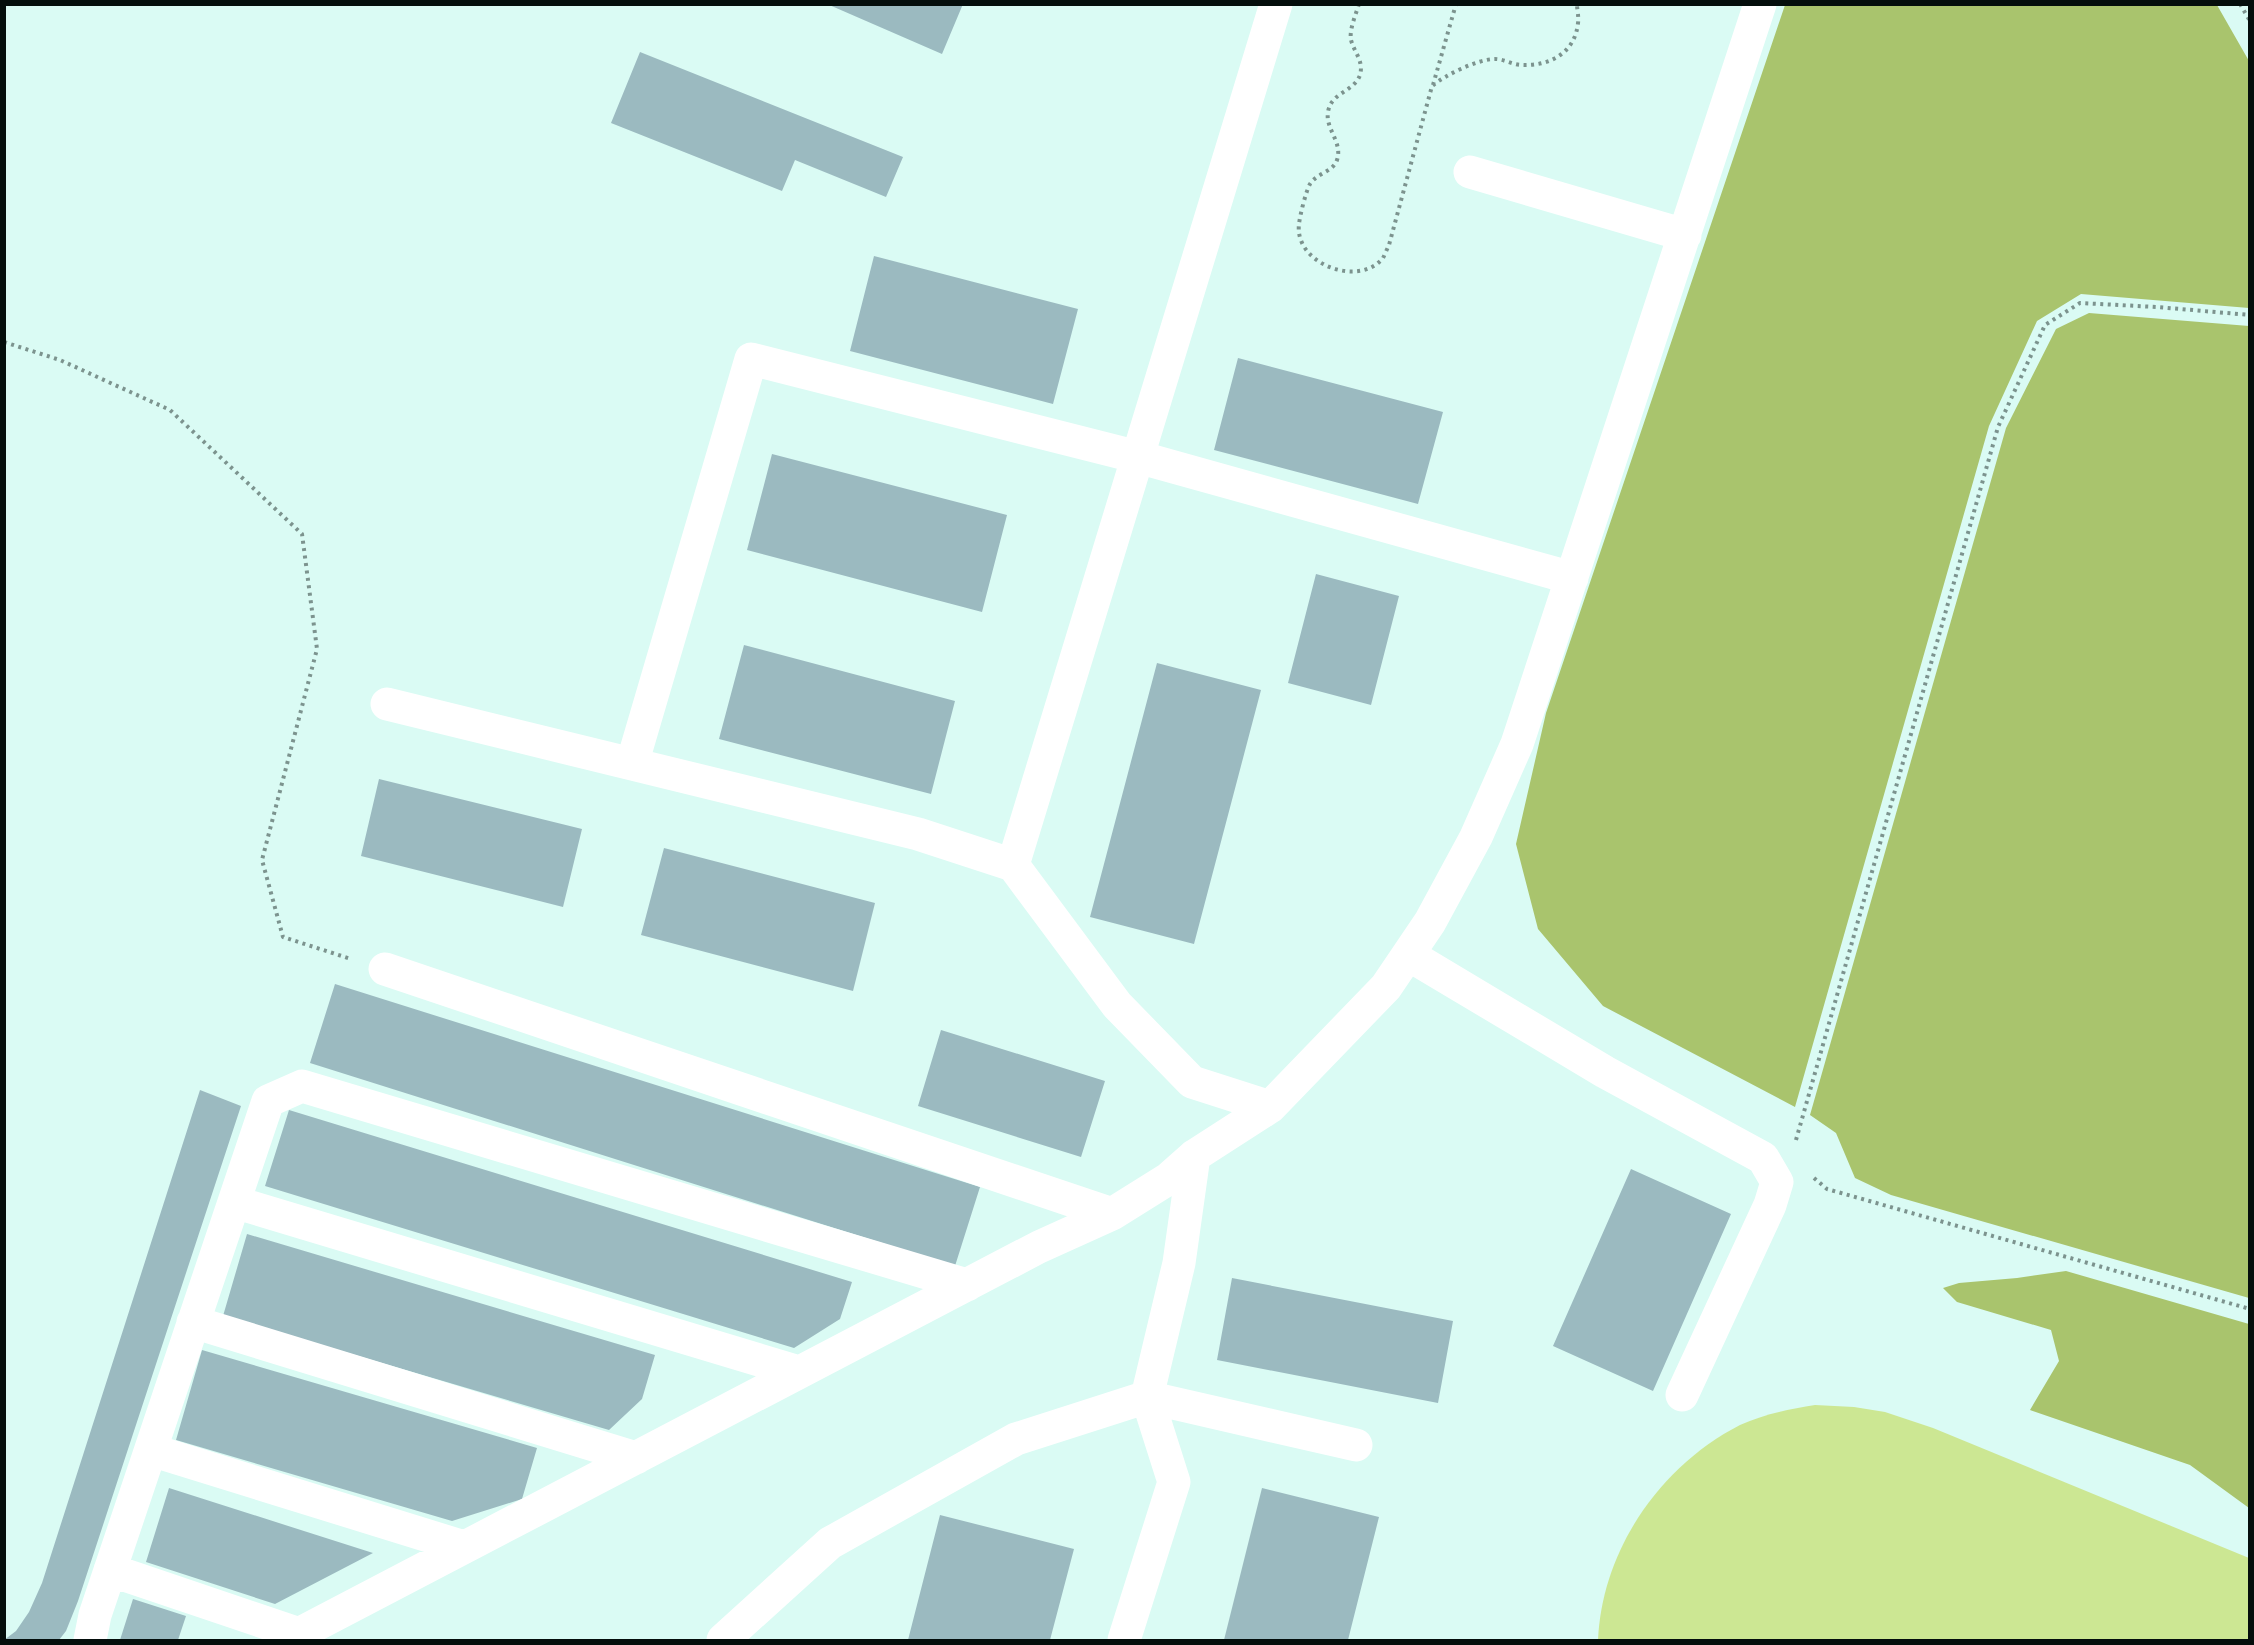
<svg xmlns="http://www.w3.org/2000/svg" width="2254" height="1645" font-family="Lora,serif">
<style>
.green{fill:#cce793}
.forest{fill:#a9c46d}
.building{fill:#9bbac0}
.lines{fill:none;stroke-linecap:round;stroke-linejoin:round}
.path{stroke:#7c938e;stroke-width:4;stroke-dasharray:3 4.5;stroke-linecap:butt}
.minor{stroke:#fff;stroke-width:33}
</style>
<rect width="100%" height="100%" fill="#dafbf4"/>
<path class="green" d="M1815 1405 1854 1407 1885 1412 1933 1428 2249 1558V1640H1598C1602 1550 1660 1466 1740 1425 1764 1414 1790 1409 1815 1405Z"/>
<path class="forest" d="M1785 5H2217L2249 61V308L2081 294 2037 321 1989 426 1795 1107 1603 1006 1538 929 1516 844 1546 713Z
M2089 313 2249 326V1298L1891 1195 1855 1178 1836 1133 1810 1115 2006 428 2056 329Z
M2066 1271 2249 1324V1508L2190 1465 2030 1410 2059 1361 2051 1330 1957 1302 1943 1288 1959 1283 2017 1278Z"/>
<path class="building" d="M827 4H963L942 54Z
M640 52 903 157 886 197 795 160 782 191 611 123Z
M874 256 1078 309 1053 404 850 351Z
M1238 358 1443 412 1418 504 1214 450Z
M772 454 1007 515 982 612 747 550Z
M1316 574 1399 596 1371 705 1288 683Z
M744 645 955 701 931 794 719 739Z
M1157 663 1261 690 1194 944 1090 917Z
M379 779 582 829 563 907 361 856Z
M664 848 875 903 853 991 641 935Z
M335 984 980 1187 955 1266 310 1063Z
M941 1030 1105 1081 1081 1157 918 1106Z
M200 1090 241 1106 78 1601 66 1631 59 1640H4L16 1631 29 1612 42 1583Z
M289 1110 852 1282 840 1319 794 1348 265 1186Z
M1631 1169 1731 1214 1653 1391 1553 1346Z
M247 1234 655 1355 642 1399 609 1430 223 1316Z
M1232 1278 1453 1321 1438 1403 1217 1360Z
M202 1350 537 1448 522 1499 452 1521 176 1440Z
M169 1488 373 1553 275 1604 146 1562Z
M1262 1488 1379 1517 1348 1640H1224Z
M940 1515 1074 1549 1050 1640H908Z
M133 1599 186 1616 178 1640H120Z"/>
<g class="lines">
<path class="path" d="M1359 4C1356 14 1349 30 1351 40 1354 52 1364 61 1360 75 1354 92 1331 92 1328 112 1325 129 1343 142 1337 160 1333 172 1317 173 1310 184 1306 191 1300 215 1299 224 1294 264 1359 288 1383 258 1385 254 1387 249 1389 245L1432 86C1445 75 1478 59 1495 59 1504 59 1513 65 1522 65 1550 66 1575 53 1578 23 1579 17 1577 10 1577 4
M2240 4 2250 21
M1433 85 1456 4
M4 342 60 360 170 410 302 534 317 649 262 860 283 937 351 959
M1796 1140 1998 427 2045 325 2080 303 2157 307 2250 315
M1814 1178 1827 1189 2250 1309"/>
<path class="minor" d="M1470 172 1685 235
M387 704 918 834 1013 865 1117 1005 1192 1082 1270 1107
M632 764 751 359 1138 457 1572 578
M1013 865 1276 4
M1409 955 1605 1072 1763 1158 1777 1182 1770 1205 1682 1395
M385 969 1112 1214
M234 1202 799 1372
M193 1322 636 1458
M151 1450 464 1547
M110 1570 299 1634
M90 1640 95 1615 268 1101 302 1086 967 1285
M287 1640 1039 1247 1112 1214 1168 1179 1194 1156 1270 1107 1386 987 1430 922 1476 837 1517 744 1760 4
M723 1640 830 1543 1016 1439 1147 1397 1356 1445
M1124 1640 1174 1482 1147 1397 1179 1263 1194 1156"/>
</g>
<rect width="2254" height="1645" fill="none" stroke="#040e0c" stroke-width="12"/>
</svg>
